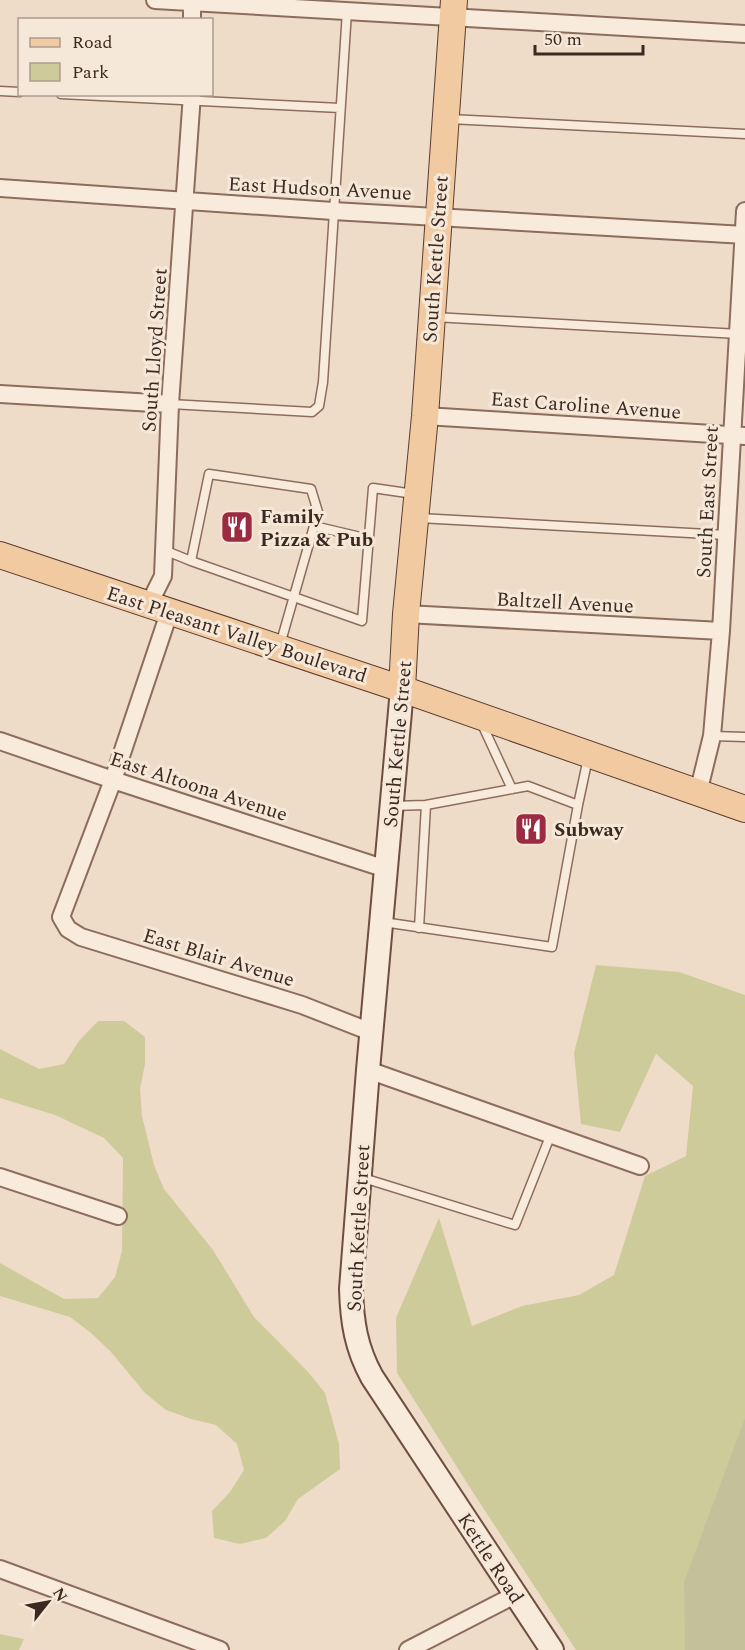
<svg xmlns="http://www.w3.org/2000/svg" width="745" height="1650" font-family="Spectral,serif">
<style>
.green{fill:#cecb9b}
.cemetery{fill:#c3c19a}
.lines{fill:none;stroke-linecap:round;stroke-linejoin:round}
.lane-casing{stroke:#8c6d5c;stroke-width:11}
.street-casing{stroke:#8c6d5c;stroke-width:20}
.secondary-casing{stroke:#6e4e3f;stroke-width:26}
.primary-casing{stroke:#5a3c30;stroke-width:28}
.lane{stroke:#f9ebdc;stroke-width:8}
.street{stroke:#f9ebdc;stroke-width:16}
.secondary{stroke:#f9ebdc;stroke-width:22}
.primary{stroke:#f2caa1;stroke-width:26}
.labels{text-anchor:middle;stroke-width:6;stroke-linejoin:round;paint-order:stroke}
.street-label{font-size:20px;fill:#3c2920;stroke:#f6e8d8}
.poi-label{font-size:20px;font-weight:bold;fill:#3c2920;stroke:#f6e8d8;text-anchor:start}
</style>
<rect width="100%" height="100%" fill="#efdcc8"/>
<path class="green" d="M596 965 679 972 745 995V1485L718 1650H576L476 1497 397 1373 396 1318 439 1218 472 1326 522 1306 579 1295 614 1275 645 1176 686 1156 693 1086 656 1054 620 1132 581 1124 574 1053Z
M98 1021H124L145 1037V1064L140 1089 142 1116 154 1165 164 1189 213 1250 254 1317 309 1373 325 1393 339 1444 340 1469 298 1499 285 1521 266 1538 240 1544 214 1538 212 1511 230 1492 244 1470 237 1444 216 1425 191 1419 166 1410 145 1393 111 1352 91 1333 70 1317 0 1296V1263L64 1299 98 1298 115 1277 122 1251 123 1158 104 1138 55 1115 0 1098V1049L39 1069 64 1064 79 1041Z
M0 1634 24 1639 19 1650H0Z"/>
<path class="cemetery" d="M745 1418V1650H685L684 1582Z"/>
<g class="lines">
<g class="lane-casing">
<path id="lane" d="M0 91 20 92
M61 94 340 108
M449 119 745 134
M434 317 739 334
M170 404 312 412 319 406 323 382 347 11
M419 518 726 535
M314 526 369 539
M164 550 191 561
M280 645 318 512 311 489 209 474 191 561 362 621 373 488 414 494
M481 722 512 789
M712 736 745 737
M578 805 588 758
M383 922 552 947 578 805 528 786 426 805 392 806
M419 928 426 805
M360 1177 515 1225 551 1134"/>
</g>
<g class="street-casing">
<path id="street" d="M155 0 745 34
M192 20V2
M0 188 333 211 745 235
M0 394 170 404
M425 416 745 436
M148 606 163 576 170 404 192 94
M169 613 113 780 61 917 68 929 81 937 302 1005 371 1032
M406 614 721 631
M0 741 113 780 386 869
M698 793 712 736 721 631 745 211
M368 1070 640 1166
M0 1177 118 1216
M0 1569 220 1650
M408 1650 515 1595"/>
</g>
<g class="secondary-casing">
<path id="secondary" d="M402 689 368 1070 351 1289C352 1322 356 1348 372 1377L552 1650"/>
</g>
<g class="primary-casing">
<path id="primary" d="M0 555 402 689 745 809
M402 689 406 614 425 416 454 0"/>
</g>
<use href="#lane" class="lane"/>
<use href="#street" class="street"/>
<use href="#secondary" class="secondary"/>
<use href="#primary" class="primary"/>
</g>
<defs>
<g id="restaurant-square" transform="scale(1.725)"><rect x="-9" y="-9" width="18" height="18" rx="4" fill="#9c2b41" stroke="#f6e8d8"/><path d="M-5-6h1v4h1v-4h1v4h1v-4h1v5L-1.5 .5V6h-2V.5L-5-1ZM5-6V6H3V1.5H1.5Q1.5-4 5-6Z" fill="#fff"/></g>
</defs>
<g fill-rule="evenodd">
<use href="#restaurant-square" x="237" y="527"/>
<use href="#restaurant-square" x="531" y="829"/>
</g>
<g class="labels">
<g class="street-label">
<text transform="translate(320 188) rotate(3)" y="7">East Hudson Avenue</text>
<text transform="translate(435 259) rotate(-86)" y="7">South Kettle Street</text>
<text transform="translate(154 350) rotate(-86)" y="7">South Lloyd Street</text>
<text transform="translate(586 405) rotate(4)" y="7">East Caroline Avenue</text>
<text transform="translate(707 502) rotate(-87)" y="7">South East Street</text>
<text transform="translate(565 602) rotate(3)" y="7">Baltzell Avenue</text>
<text transform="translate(237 634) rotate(18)" y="7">East Pleasant Valley Boulevard</text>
<text transform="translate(397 744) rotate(-85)" y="7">South Kettle Street</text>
<text transform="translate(199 786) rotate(18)" y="7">East Altoona Avenue</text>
<text transform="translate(219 957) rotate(17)" y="7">East Blair Avenue</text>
<text transform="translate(358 1228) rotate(-87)" y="7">South Kettle Street</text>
<text transform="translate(491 1558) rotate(57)" y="7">Kettle Road</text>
</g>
<g class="poi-label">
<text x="260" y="523">Family<tspan x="260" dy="23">Pizza &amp; Pub</tspan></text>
<text x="554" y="836">Subway</text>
</g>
</g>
<rect x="18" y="18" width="195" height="78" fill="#f6e8d8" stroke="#ac9c8e" stroke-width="1.5"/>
<rect x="30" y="38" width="30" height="9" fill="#f2caa1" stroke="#ac9c8e" stroke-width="1.5"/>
<text x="72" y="48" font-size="18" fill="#3c2920">Road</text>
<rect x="30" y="63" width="30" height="18" fill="#cecb9b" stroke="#ac9c8e" stroke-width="1.5"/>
<text x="72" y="78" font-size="18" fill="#3c2920">Park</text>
<g transform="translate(48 1602) rotate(59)" stroke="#f6e8d8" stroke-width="4.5" paint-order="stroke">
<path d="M0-4.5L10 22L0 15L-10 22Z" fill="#3c2920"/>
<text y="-9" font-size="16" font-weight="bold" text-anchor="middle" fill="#3c2920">N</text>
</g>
<path d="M535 45v9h108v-9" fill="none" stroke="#3c2920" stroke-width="3"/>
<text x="544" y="45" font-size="18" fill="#3c2920" stroke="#f6e8d8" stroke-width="4.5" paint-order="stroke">50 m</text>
</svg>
